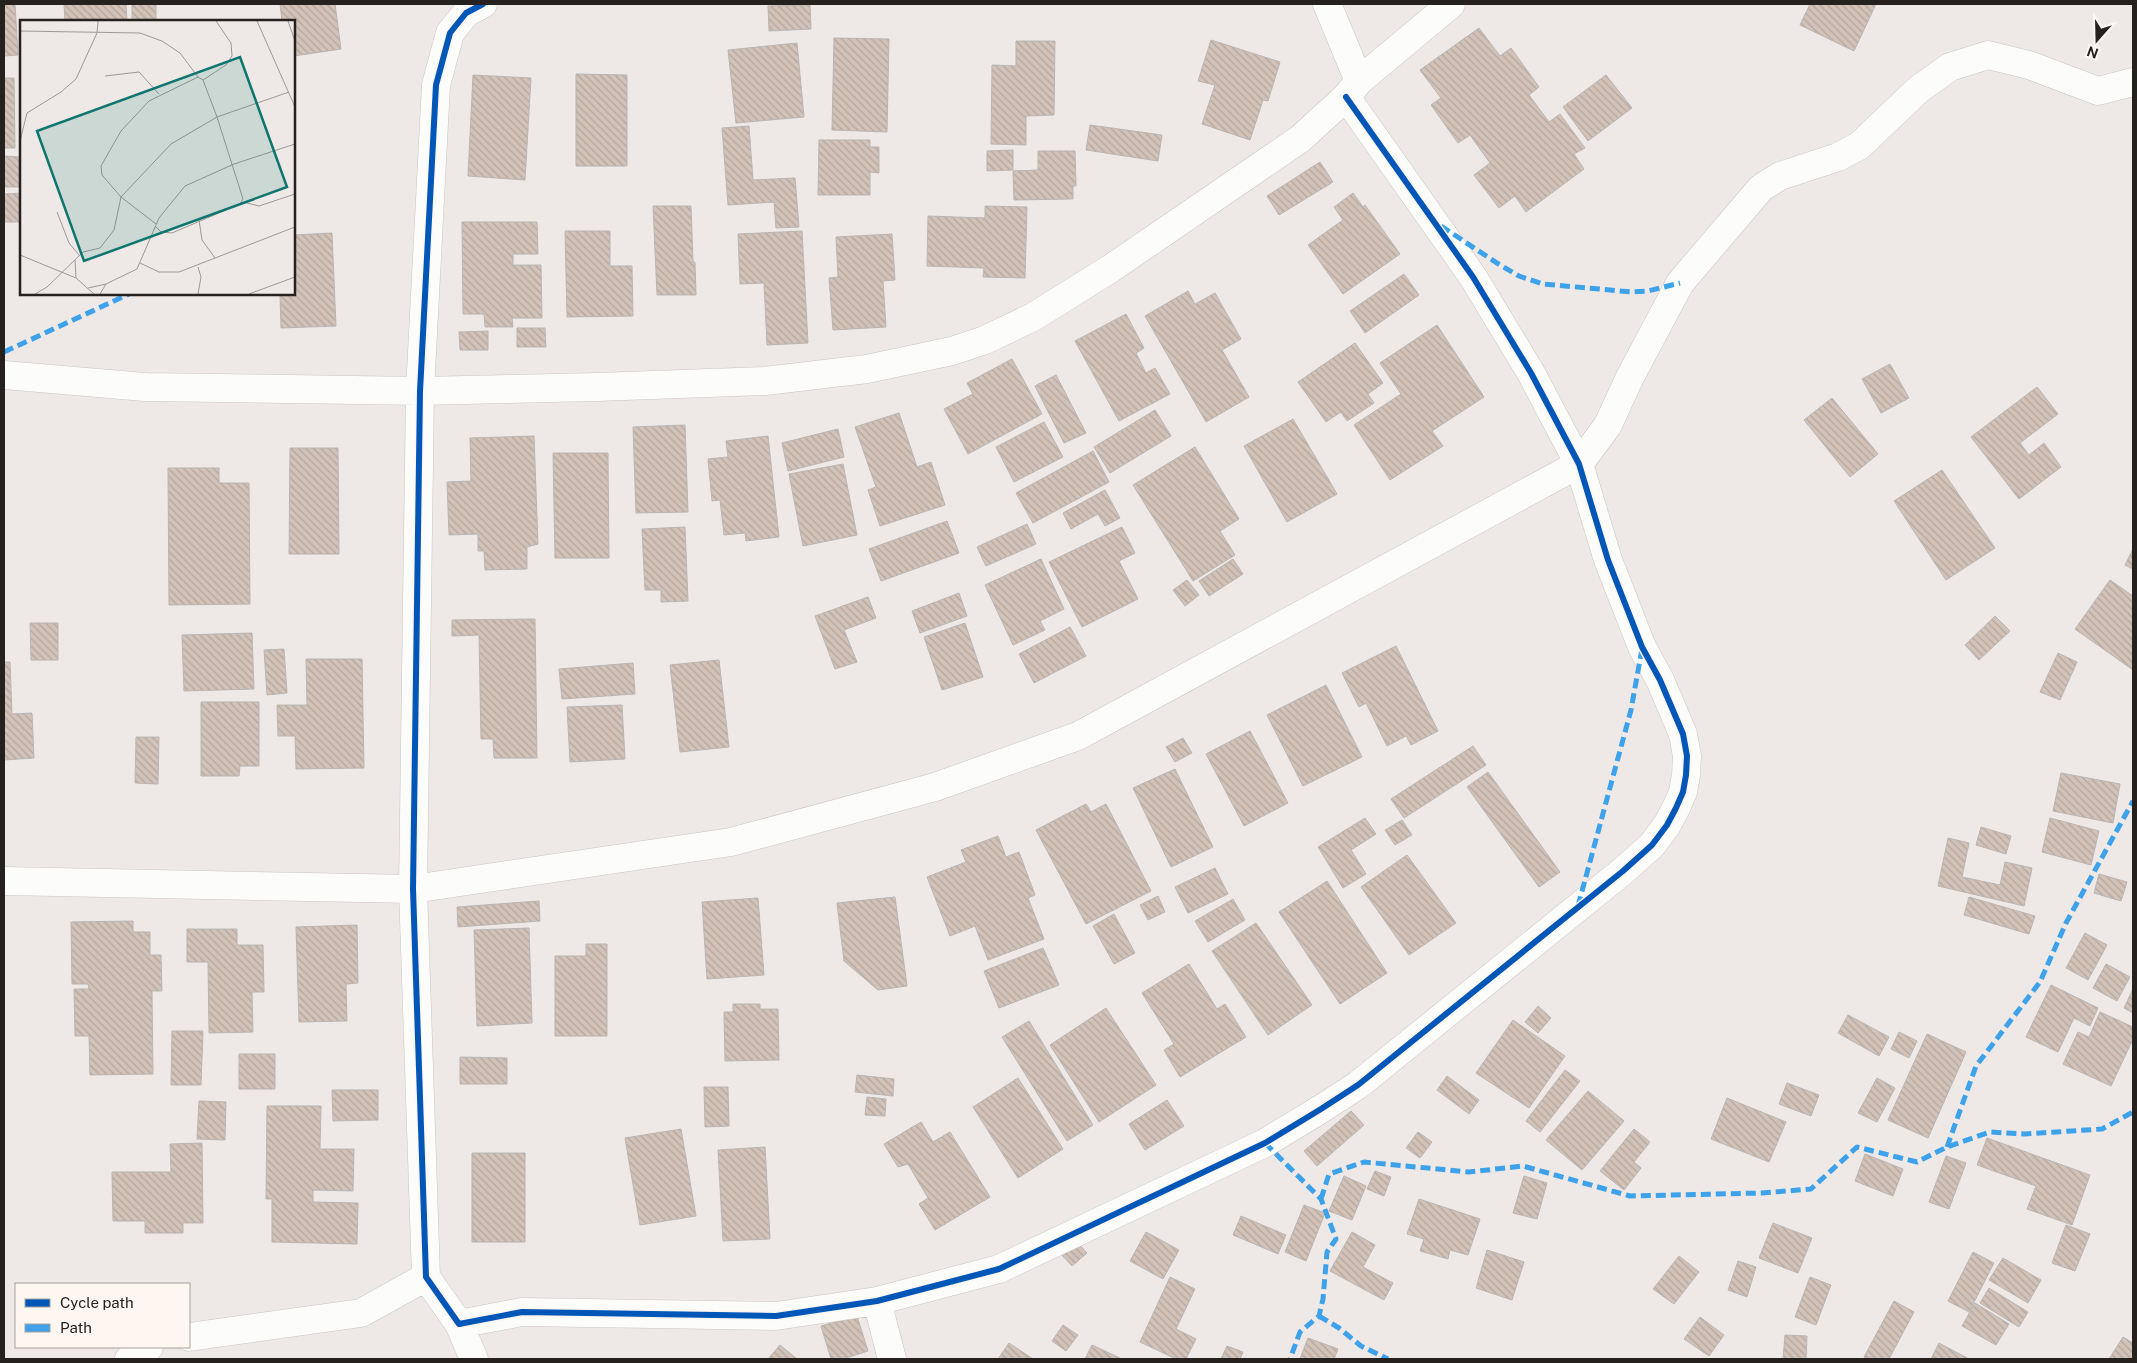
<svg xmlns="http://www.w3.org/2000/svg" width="2137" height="1363" font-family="'Public Sans',sans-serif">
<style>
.building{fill:url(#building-back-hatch);stroke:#b9b5b3}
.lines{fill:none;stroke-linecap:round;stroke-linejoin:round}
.street-casing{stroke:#cac5c3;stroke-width:29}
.street{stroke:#fcfcfb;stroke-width:28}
.quiet{stroke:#3ea2ea;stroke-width:5;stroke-dasharray:10 5;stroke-linecap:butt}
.cycleway-casing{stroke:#fef6f0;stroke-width:9}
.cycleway{stroke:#0057b8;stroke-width:6}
.inset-road{fill:none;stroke:#9e9996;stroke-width:1}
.view{fill:#0f766e;fill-opacity:0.15;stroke:#0f766e;stroke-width:2.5}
.inset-edge{fill:none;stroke:#25211f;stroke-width:2.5}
</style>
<defs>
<pattern id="building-back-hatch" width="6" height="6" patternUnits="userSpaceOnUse" patternTransform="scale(1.25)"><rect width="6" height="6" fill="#d2c2b8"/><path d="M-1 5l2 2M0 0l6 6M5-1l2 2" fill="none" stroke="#b4a69e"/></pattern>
</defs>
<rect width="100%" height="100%" fill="#eee9e6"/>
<path class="building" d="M4 4H15L18 55 4 56Z
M64 4H126L127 21H65Z
M132 4H156V21H132Z
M280 4H335L341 49 294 56V21H282Z
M1810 4H1876L1854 51 1800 25Z
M810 5 811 29 769 31 768 6Z
M1479 28 1500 56 1511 48 1539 87 1529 95 1549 122 1560 114 1585 148 1574 154 1584 169 1526 212 1515 196 1499 208 1474 175 1490 163 1470 135 1458 143 1431 105 1441 98 1420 70Z
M834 38 889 39 887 132 832 130Z
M1211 40 1280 62 1268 101 1263 100 1250 140 1202 124 1215 85 1198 81Z
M1016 41H1055L1054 115 1026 116V145L991 144 992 65 1016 66Z
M797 43 804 117 736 123 728 50Z
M576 74 627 75V166H576Z
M473 75 531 78 525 180 468 176Z
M1606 75 1632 108 1588 141 1563 107Z
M4 78H14L15 148H4Z
M1090 125 1162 135 1158 161 1086 150Z
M749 126 753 180 795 178 799 227 776 228 774 202 728 205 722 128Z
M819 140H870V147H879V173L870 172V195H818Z
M1013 150V170L987 171V151Z
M1038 151H1075L1076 186H1073V199L1014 200 1013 171 1038 170Z
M4 156 21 157V187H4Z
M1320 162 1333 182 1279 215 1267 196Z
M21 193V222H4V194Z
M1353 193 1363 207 1365 205 1400 254 1343 294 1308 245 1343 220 1334 207Z
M653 206H691L693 262H695L696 295H657Z
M985 206 1027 207 1025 278 983 277 984 268 927 266 928 216 985 218Z
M462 222H537L538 254H513V265H541L542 318H512L513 327H485L484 314H463Z
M565 231H610V266H632L633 316 567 317Z
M802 231 808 343 767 345 764 283 740 284 738 234Z
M332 233 336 326 281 328 280 294H294V235Z
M892 234 895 280 883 281 886 327 833 330 829 278 838 277 836 237Z
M1404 274 1419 295 1365 333 1350 311Z
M1188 291 1195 304 1215 293 1241 339 1222 350 1249 397 1206 422 1145 316Z
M1126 314 1144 348 1136 353 1146 373 1155 368 1170 394 1119 421 1075 341Z
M1437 325 1484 397 1432 431 1443 446 1390 480 1354 425 1401 394 1380 363Z
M517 328H545L546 347H517Z
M488 331V350H460L459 332Z
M1355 343 1383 383 1368 394 1374 403 1347 421 1341 412 1326 422 1298 382Z
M1012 359 1042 414 968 454 944 409 973 394 967 383Z
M1890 364 1909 398 1881 413 1862 379Z
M1056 375 1086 433 1064 443 1035 386Z
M2037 387 2058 414 2020 443 2029 455 2044 443 2061 467 2019 499 1971 437Z
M1832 398 1878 454 1850 477 1804 420Z
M1155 410 1171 436 1110 473 1094 447Z
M899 413 917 467 931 462 945 505 880 526 868 490 876 487 855 427Z
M1293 419 1337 494 1287 522 1244 446Z
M1044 422 1063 457 1014 482 996 447Z
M685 425 688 512 636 513 633 427Z
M838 429 844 457 788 471 782 443Z
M534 436 538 544 527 547V569L485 570 484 551H478V534L449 535 447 482 471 481 470 438Z
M768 436 779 537 746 541 745 533 724 535 720 500 712 501 708 459 728 457 726 441Z
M1195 447 1239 519 1220 531 1235 555 1193 581 1133 485Z
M290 448H338L339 554H289Z
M1093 451 1109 482 1033 523 1016 493Z
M553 453H608L609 558H555Z
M843 464 857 535 803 546 789 474Z
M168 468H219V483H249L250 604 169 605Z
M1942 470 1995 548 1946 580 1894 501Z
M1105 490 1120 518 1105 526 1098 514 1071 529 1063 513Z
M947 521 959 553 881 581 869 549Z
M1027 524 1036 544 986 566 977 547Z
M685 527 688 601 661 602V590H645L642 529Z
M1122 527 1135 553 1119 561 1138 599 1082 627 1049 562Z
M2133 549V569L2125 565Z
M1041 559 1064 609 1040 621 1045 630 1013 645 985 585Z
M1233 559 1243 574 1209 596 1199 581Z
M1187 580 1199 595 1185 606 1173 590Z
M2110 580 2133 596V670L2075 629Z
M959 593 967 616 920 633 912 611Z
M868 597 876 618 844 630 857 662 835 669 815 616Z
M1995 616 2010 631 1979 660 1965 645Z
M535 619 537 758H494L493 739H481L479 635 452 636V620Z
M30 623H58V660H31Z
M965 623 983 677 942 690 924 637Z
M1070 627 1086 656 1034 683 1019 654Z
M252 633 254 689 184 691 182 635Z
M1396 646 1438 731 1411 745 1406 736 1387 746 1366 703 1359 707 1342 673Z
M284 649 287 693 267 695 264 650Z
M2058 653 2077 662 2060 700 2040 692Z
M306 659H362L364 768 296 769 295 736H278L277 705H307Z
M719 660 729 747 680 752 670 665Z
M4 662H10L12 714 32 713 34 758 4 760V776Z
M633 663 635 694 562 699 559 669Z
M1326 685 1362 757 1303 786 1267 715Z
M201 702H259V766H240L239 776H201Z
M622 705 625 759 570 762 567 707Z
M1250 731 1288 803 1244 826 1206 754Z
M136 737H159L158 784 135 783Z
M1183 738 1192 753 1175 762 1166 747Z
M1473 746 1486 765 1404 818 1391 799Z
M1175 769 1213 847 1171 867 1133 788Z
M1488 772 1560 872 1539 887 1467 787Z
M2061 773 2120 784 2113 823 2053 811Z
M1086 804 1091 812 1106 804 1151 891 1086 924 1036 830Z
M1365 818 1376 834 1351 850 1366 874 1343 888 1318 847Z
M2050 818 2099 831 2091 865 2042 852Z
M1402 820 1412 835 1395 845 1385 830Z
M1981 827 2011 836 2006 854 1976 845Z
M998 836 1006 857 1019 852 1035 895 1028 898 1044 939 988 960 975 926 950 936 927 877 966 862 961 850Z
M1948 838 1969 843 1962 877 2000 885 2005 862 2032 868 2024 906 1938 886Z
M1407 855 1456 923 1409 955 1361 887Z
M1215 868 1228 894 1188 913 1175 887Z
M2099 874 2127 882 2121 901 2094 893Z
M1327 881 1387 973 1340 1004 1279 912Z
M1158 896 1165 912 1148 920 1140 905Z
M895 897 907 986 878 990 844 961 837 903Z
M1969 897 2035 916 2029 934 1964 915Z
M758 898 764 975 707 979 702 902Z
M1233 899 1245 920 1208 942 1195 921Z
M539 901 540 921 458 927 457 907Z
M1114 914 1135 953 1114 964 1093 926Z
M133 921V932H150V955H161L162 991H152L153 1074 90 1075 89 1036H75L74 989H89L88 984H72L71 922Z
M1256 923 1312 1005 1268 1035 1212 951Z
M357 925 358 983 346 984 347 1021 299 1022 296 927Z
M529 928 532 1023 477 1026 474 930Z
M187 929H237V945H263L264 992H252L253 1032 209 1033 208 962H187Z
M2085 933 2107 945 2088 980 2066 968Z
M586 944H607V1036H555V956H586Z
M1043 948 1059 985 999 1008 984 971Z
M1189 964 1217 1009 1225 1004 1246 1037 1180 1077 1164 1050 1174 1044 1142 993Z
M2106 964 2130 977 2117 1001 2093 988Z
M2051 985 2098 1008 2090 1026 2074 1018 2058 1052 2026 1037Z
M2133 989V1013L2124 1008Z
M733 1004H760V1009H778L779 1060 725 1061 724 1012H733Z
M1538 1006 1551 1018 1538 1033 1525 1022Z
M1106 1008 1156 1085 1099 1122 1050 1045Z
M2100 1012 2133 1027V1039L2111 1086 2063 1064 2078 1032 2089 1037Z
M1848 1015 1889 1037 1879 1056 1838 1033Z
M1513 1020 1565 1056 1529 1108 1476 1073Z
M1029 1021 1093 1125 1067 1141 1002 1037Z
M172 1031H203L201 1085H171Z
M1899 1032 1917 1041 1909 1058 1891 1049Z
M1927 1034 1966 1052 1928 1138 1888 1120Z
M239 1054H275V1089H239Z
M460 1057 507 1058V1084H460Z
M1565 1070 1580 1081 1540 1132 1526 1121Z
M857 1075 894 1079 893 1096 855 1092Z
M1447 1076 1479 1100 1469 1114 1437 1090Z
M1018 1078 1063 1149 1018 1178 973 1107Z
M1877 1078 1895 1088 1877 1122 1858 1113Z
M1787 1083 1819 1095 1811 1116 1779 1104Z
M704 1087H728L729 1126 705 1127Z
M332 1090H378V1120L333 1121Z
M1588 1091 1624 1121 1582 1170 1546 1140Z
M867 1097 886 1099 885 1116 865 1115Z
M1727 1098 1786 1122 1769 1162 1711 1139Z
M1167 1100 1184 1126 1145 1150 1129 1124Z
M199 1101 226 1102 225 1140 197 1139Z
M267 1106H321L320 1149H354L353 1191 313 1190V1202L358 1203 357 1244 272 1242V1199H266Z
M1351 1111 1364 1125 1317 1166 1304 1151Z
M921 1122 933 1142 950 1132 990 1197 935 1230 919 1204 928 1198 908 1164 898 1167 884 1144Z
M681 1129 696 1216 640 1225 625 1138Z
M1634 1129 1650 1142 1634 1162 1641 1168 1624 1190 1600 1171Z
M1418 1132 1432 1142 1420 1158 1406 1148Z
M1987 1138 2090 1175 2072 1225 2027 1209 2036 1186 1977 1165Z
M202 1143 203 1223H183V1233H145V1221H113L112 1172H171L170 1144Z
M765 1147 770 1239 723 1241 718 1150Z
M472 1153H525V1242H472Z
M1865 1154 1903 1169 1893 1196 1855 1181Z
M1946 1156 1966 1163 1949 1209 1929 1202Z
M1375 1171 1391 1177 1384 1196 1367 1189Z
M1344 1176 1366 1186 1352 1220 1329 1211Z
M1524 1176 1547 1183 1537 1219 1513 1213Z
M1419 1199 1480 1219 1468 1255 1450 1250 1448 1259 1420 1251 1424 1239 1407 1234Z
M1304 1205 1325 1213 1306 1261 1285 1252Z
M1241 1216 1286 1235 1278 1254 1233 1235Z
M1773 1223 1812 1238 1798 1273 1759 1258Z
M2066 1225 2090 1234 2075 1271 2052 1263Z
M1146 1232 1179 1250 1163 1279 1130 1261Z
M1352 1232 1375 1245 1363 1267 1393 1283 1384 1300 1330 1271Z
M1075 1240 1087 1253 1072 1266 1060 1253Z
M1487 1250 1524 1262 1512 1300 1476 1288Z
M1973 1252 1994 1263 1969 1312 1948 1301Z
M1679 1256 1699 1272 1674 1304 1653 1289Z
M2003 1258 2041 1280 2028 1303 1989 1280Z
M1738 1261 1756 1267 1747 1297 1728 1290Z
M1170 1277 1195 1289 1176 1329 1196 1339 1186 1359H1176L1140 1342Z
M1810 1277 1831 1285 1816 1325 1795 1317Z
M1989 1288 2028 1312 2019 1327 1980 1303Z
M1894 1301 1914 1312 1889 1359H1868L1864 1357Z
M1975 1303 2009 1324 1996 1345 1962 1326Z
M857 1316 868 1351 843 1359H831L821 1326Z
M1700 1317 1724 1335 1709 1356 1684 1339Z
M1063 1325 1078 1335 1066 1351 1052 1341Z
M1785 1335 1807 1336 1806 1359H1783Z
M2123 1337 2133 1343V1359H2109Z
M1308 1338 1338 1349 1334 1359H1300Z
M1009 1343 1033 1359H998Z
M1939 1343 1969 1359H1931Z
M780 1345 797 1359H768Z
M1092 1345 1122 1359H1085Z
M1227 1346 1243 1352 1240 1359H1221Z"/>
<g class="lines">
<g class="street-casing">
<path id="street" d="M483 4 466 13 450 33 436 85 420 391 413 889 426 1277 459 1324 522 1312 776 1316 877 1301 999 1269 1265 1143 1321 1109 1358 1085 1623 871 1652 845 1667 825 1676 808 1683 792 1686 775 1687 756 1683 734 1660 680 1642 647 1608 560 1579 464 1531 373 1473 277 1346 97
M1327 4 1359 81
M4 375 145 387 420 391 597 387 765 381 867 369 952 351 985 340 1033 317 1110 269 1300 139 1346 97 1359 81 1451 4
M4 881 413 889 731 842 935 787 1078 736 1579 464 1608 425 1629 379 1680 283 1761 188 1780 176 1838 157 1859 146 1919 89 1950 67 1988 55 2029 65 2098 91 2133 82
M877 1301 892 1359
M459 1324 474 1359
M189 1337 361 1313 426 1277
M129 1359 149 1347"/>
</g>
<use href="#street" class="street"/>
<path class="quiet" d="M1441 226 1500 265 1519 276 1543 284 1632 292 1648 291 1680 283
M4 352 129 294
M1578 906 1631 710 1642 649
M1265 1143 1321 1199 1336 1239 1327 1252 1323 1299 1319 1316 1300 1332 1290 1359
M1947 1147 1976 1066 2040 982 2066 923 2133 801
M1321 1199 1329 1174 1364 1162 1469 1172 1523 1166 1630 1196 1762 1193 1811 1189 1857 1147 1917 1162 1947 1147 1990 1132 2025 1134 2102 1129 2133 1112
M1319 1316 1339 1328 1361 1346 1388 1359"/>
<g class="cycleway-casing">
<path id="cycleway" d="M483 4 466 13 450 33 436 85 420 391 413 889 426 1277 459 1324 522 1312 776 1316 877 1301 999 1269 1265 1143 1321 1109 1358 1085 1623 871 1652 845 1667 825 1676 808 1683 792 1686 775 1687 756 1683 734 1660 680 1642 647 1608 560 1579 464 1531 373 1473 277 1346 97"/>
</g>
<use href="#cycleway" class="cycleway"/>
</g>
<g transform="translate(20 20)">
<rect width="275" height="275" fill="#eee9e6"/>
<path class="inset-road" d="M237 1 275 87M268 1 275 21M0 11 120 13 142 21 160 33 178 57M85 56 119 52 139 74M183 60 206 45 212 36 211 23 196 1M0 121 7 93 41 72 56 59 77 13 78 1M223 182 239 186 275 174M37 192 49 223 59 235M179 200 182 220 195 238M135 206 141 212 152 213 220 184 223 179 197 97 183 60 178 57 129 81 101 111 81 146 82 155 101 177 136 204M0 235 56 258M55 240 56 258 74 274M120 243 139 252H159L275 207M68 268 86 264M15 274 27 267 63 232 80 228 94 210 101 177 151 124 197 97 269 72M80 274 86 264 117 249 139 198 165 166 214 144 275 124M178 274 181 257 178 247M229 274 275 257"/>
<path class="view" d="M220 37 267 167 64 241 17 111Z"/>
<rect width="275" height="275" class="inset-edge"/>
</g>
<rect width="2137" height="1363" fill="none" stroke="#25211f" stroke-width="10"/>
<rect x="15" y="1283" width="175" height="65" fill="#fef6f0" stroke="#a7a19c"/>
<rect x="25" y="1299" width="25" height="8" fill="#0057b8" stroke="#a7a19c"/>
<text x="60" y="1308" font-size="15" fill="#25211f">Cycle path</text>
<rect x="25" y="1324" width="25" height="8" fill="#3ea2ea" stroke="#a7a19c"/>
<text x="60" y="1333" font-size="15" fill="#25211f">Path</text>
<g transform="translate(2097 40) rotate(200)" stroke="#fef6f0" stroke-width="4" paint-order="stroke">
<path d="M0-4L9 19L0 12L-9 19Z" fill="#25211f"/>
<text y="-8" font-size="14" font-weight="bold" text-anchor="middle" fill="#25211f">N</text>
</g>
</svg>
